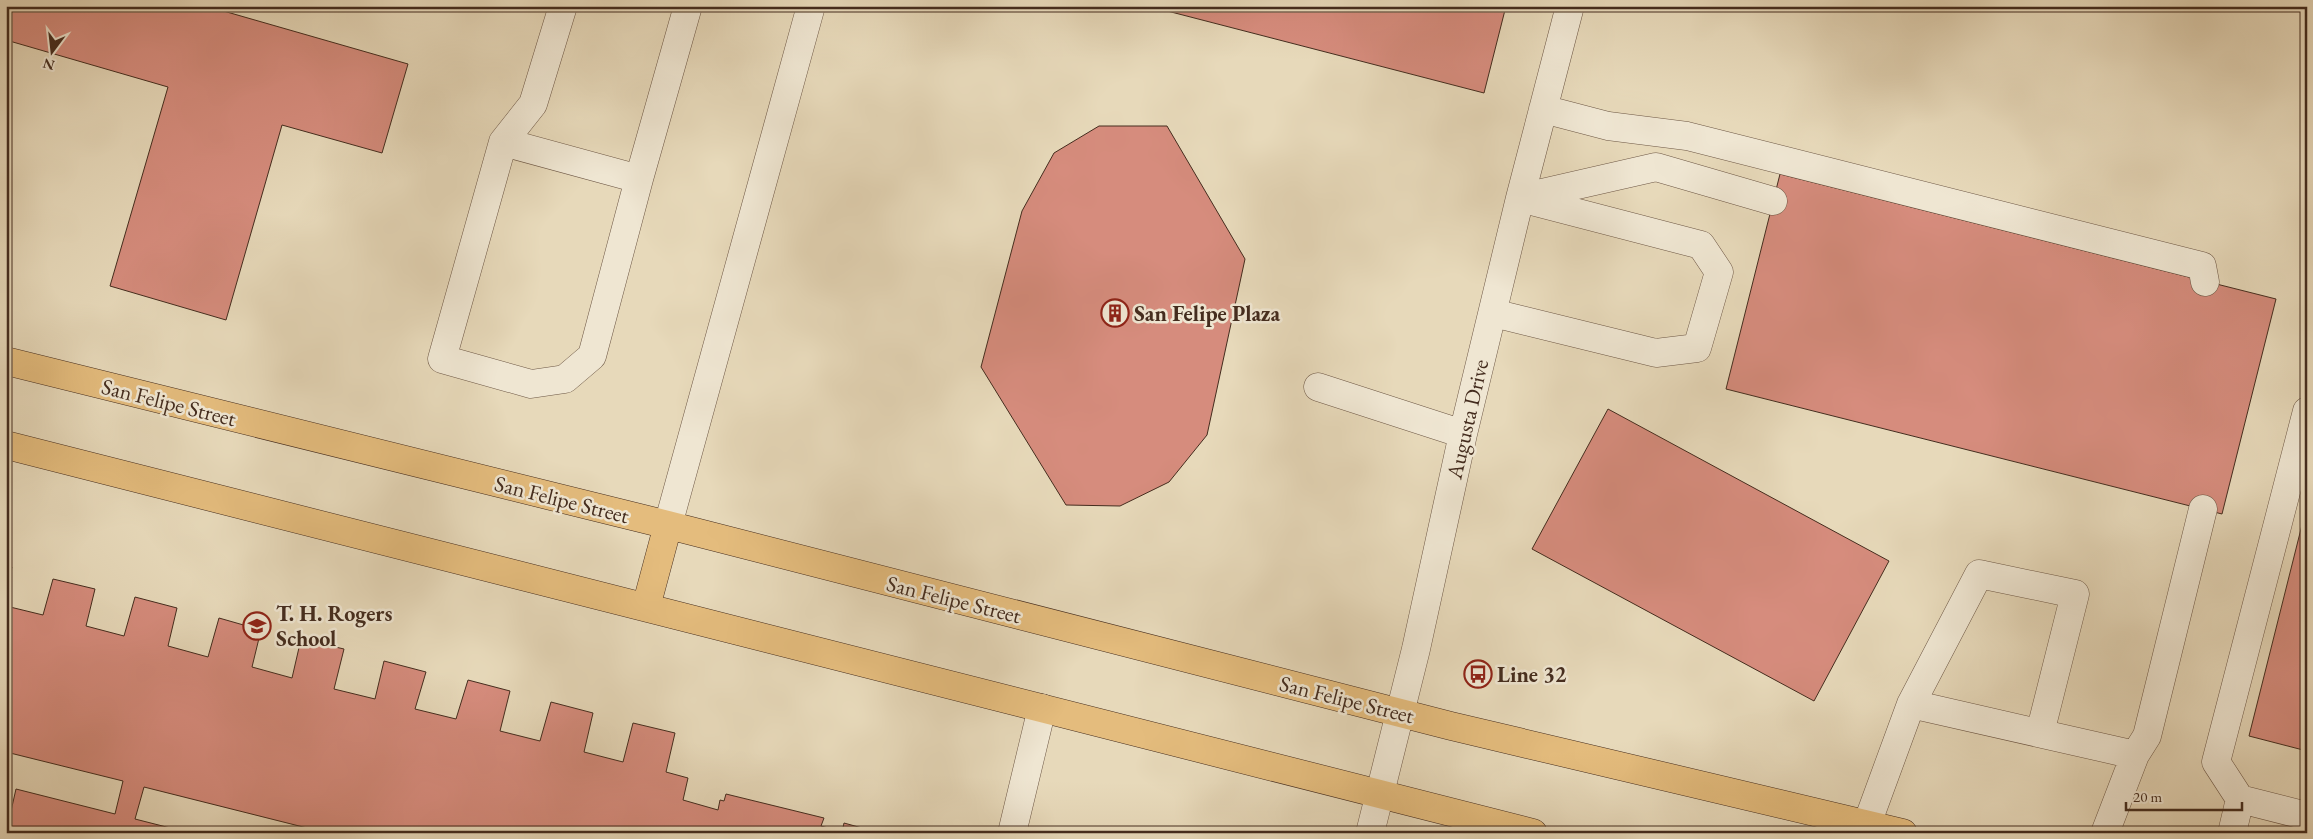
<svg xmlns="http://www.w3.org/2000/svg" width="2313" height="839" font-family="'EB Garamond',serif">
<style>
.building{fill:#d68c7d;stroke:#442c1e}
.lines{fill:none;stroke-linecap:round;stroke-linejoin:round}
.minor-casing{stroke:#6d5745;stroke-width:29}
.major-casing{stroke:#442c1e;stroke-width:29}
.minor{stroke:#efe6d2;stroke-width:28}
.major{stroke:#e4bc7d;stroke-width:28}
.labels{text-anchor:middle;stroke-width:5;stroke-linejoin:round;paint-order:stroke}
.poi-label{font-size:22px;font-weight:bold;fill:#442c1e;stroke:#efe6d2;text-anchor:start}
.street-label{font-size:22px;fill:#442c1e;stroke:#efe6d2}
</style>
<rect width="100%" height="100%" fill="#e7d9ba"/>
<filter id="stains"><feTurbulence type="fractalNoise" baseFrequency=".004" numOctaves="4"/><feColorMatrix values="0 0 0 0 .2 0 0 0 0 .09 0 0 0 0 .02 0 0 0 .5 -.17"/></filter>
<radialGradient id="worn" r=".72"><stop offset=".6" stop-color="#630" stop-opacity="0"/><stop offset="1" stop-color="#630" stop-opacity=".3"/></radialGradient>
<path class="building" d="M6 6H206L408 64 382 153 282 125 226 320 110 286 168 87 6 40Z
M1148 6H1506L1484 93Z
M1099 126H1167L1245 259 1207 435 1169 482 1120 506 1066 505 981 367 1022 211 1054 153Z
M1780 174 2276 299 2222 514 1726 389Z
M1608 409 1889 561 1814 701 1532 549Z
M2307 505V751L2249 736Z
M6 566 12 567 6 590Z
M53 579 95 589 86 626 124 636 135 597 177 608 168 646 208 657 219 618 261 630 252 667 292 678 301 639 344 649 334 689 375 699 384 661 426 672 415 709 456 719 468 680 510 691 500 731 540 741 551 702 593 713 584 752 623 762 633 723 675 733 666 772 688 778 683 800 718 810 720 800 724 801 726 794 824 818 821 826 842 832 844 823 880 833H327L144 787 135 819 190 833H6L16 789 115 814 123 781 6 752V606L43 615Z"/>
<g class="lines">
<g class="minor-casing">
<path id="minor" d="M563 6 533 104 503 142 442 359 531 384 565 379 592 356 639 179 688 6
M1543 109 1608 126 1687 136 2202 266 2205 282
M503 142 639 179
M1524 197 1656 167 1773 201
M1493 313 1656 353 1697 348 1719 272 1701 245 1520 198
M1318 387 1463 434
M668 525 811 6
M1911 704 2135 755 2105 833
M2135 755 2147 736 2203 509
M2240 799 2216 762 2307 411
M1867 824 1911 704 1979 574 2075 594 2040 733
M1012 833 1042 708
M1370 833 1416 649 1463 434 1520 198 1570 6
M2232 833 2240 799 2307 816"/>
</g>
<g class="major-casing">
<path id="major" d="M6 361 668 525 1451 726 1903 833
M6 445 1533 833
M646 607 668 525"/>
</g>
<use href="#minor" class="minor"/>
<use href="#major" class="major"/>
</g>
<defs>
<g id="building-ring" transform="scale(1.4375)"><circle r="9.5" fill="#efe6d2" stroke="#8f2418" stroke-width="1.5"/><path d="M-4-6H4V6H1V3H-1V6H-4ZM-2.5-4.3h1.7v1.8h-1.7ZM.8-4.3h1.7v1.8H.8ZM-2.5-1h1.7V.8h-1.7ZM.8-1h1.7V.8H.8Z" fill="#8f2418"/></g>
<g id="school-ring" transform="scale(1.4375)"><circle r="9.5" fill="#efe6d2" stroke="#8f2418" stroke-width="1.5"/><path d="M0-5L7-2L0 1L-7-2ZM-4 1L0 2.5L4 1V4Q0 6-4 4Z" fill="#8f2418"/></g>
<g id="bus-ring" transform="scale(1.4375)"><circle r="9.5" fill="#efe6d2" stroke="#8f2418" stroke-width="1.5"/><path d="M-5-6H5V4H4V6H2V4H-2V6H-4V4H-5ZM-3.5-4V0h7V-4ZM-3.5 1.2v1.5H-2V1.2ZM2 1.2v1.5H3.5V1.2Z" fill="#8f2418"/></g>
</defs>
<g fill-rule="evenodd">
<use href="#building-ring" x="1115" y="313"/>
<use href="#school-ring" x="257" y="626"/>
<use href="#bus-ring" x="1478" y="674"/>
</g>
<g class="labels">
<g class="poi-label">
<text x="1134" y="321">San Felipe Plaza</text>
<text x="276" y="621">T. H. Rogers<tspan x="276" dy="25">School</tspan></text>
<text x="1497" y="682">Line 32</text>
</g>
<g class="street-label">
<text transform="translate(169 402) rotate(14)" y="8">San Felipe Street</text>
<text transform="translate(1467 419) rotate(-77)" y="8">Augusta Drive</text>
<text transform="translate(562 499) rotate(14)" y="8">San Felipe Street</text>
<text transform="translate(954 599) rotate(14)" y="8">San Felipe Street</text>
<text transform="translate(1347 699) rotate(14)" y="8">San Felipe Street</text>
</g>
</g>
<rect width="2313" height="839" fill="none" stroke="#e7d9ba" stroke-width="25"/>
<rect x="8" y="8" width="2298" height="824" fill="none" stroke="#442c1e" stroke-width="2.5"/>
<rect x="12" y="12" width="2288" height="814" fill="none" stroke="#442c1e"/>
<g transform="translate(52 52) rotate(195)" stroke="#efe6d2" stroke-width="4" paint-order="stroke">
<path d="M0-4L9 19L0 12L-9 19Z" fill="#442c1e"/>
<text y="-8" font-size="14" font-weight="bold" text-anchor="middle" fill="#442c1e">N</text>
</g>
<path d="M2126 802v8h116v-8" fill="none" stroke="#442c1e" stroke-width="2.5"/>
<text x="2133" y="802" font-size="15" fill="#442c1e" stroke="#efe6d2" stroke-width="4" paint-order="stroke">20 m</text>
<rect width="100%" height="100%" filter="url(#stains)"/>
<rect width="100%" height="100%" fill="url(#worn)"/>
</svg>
